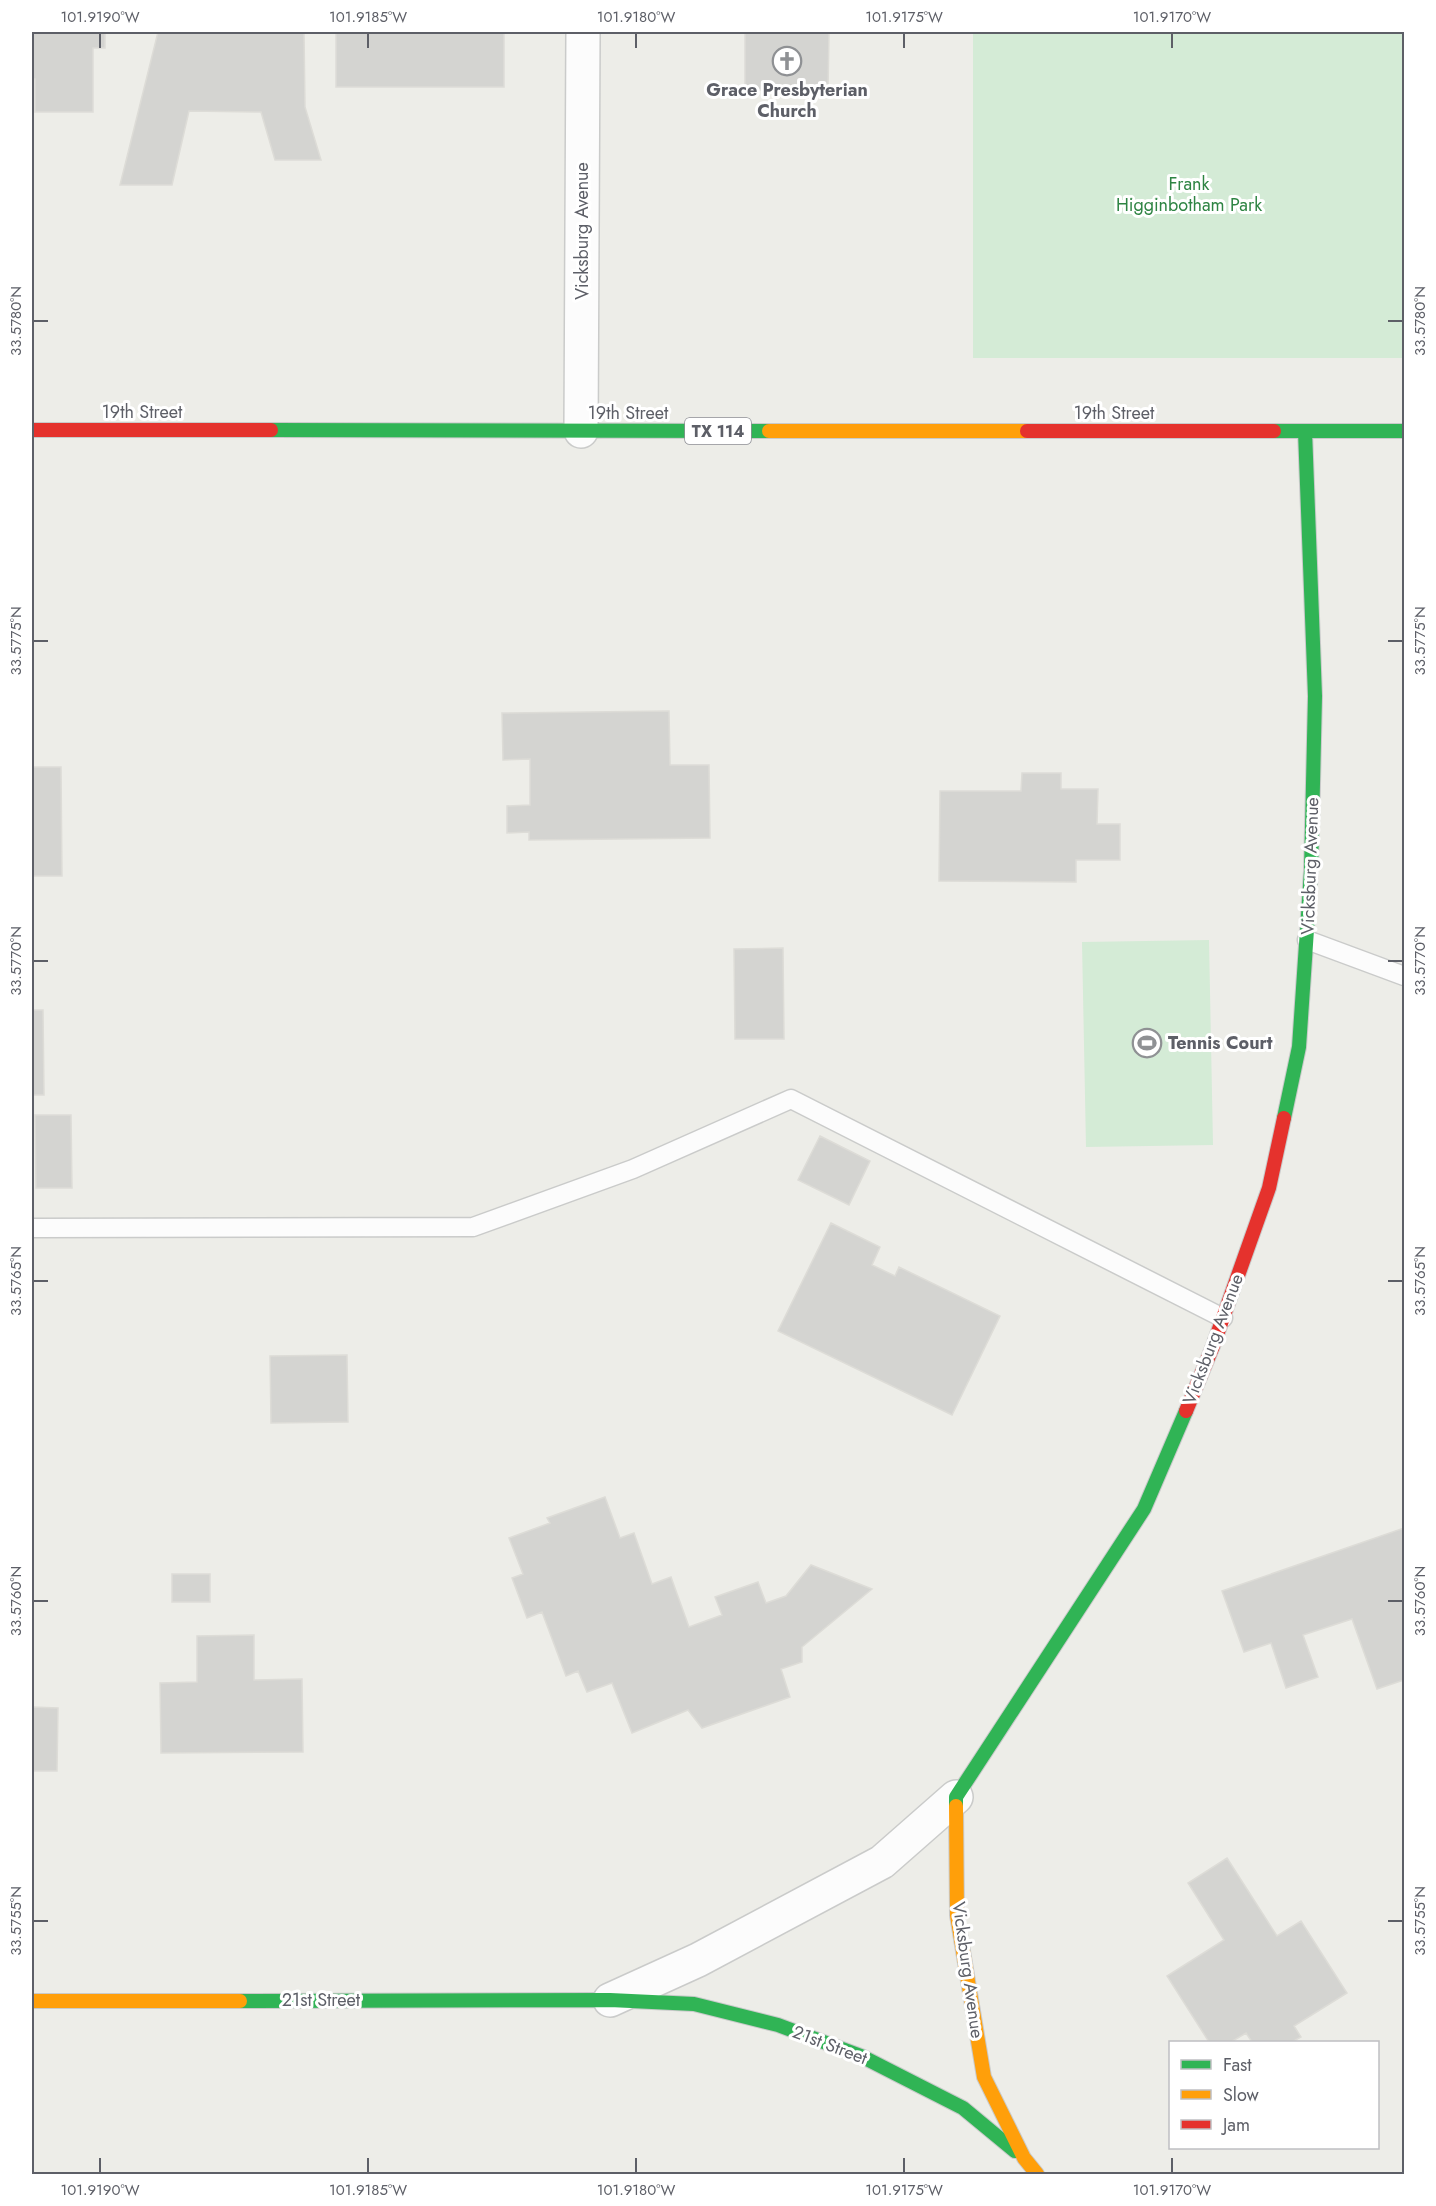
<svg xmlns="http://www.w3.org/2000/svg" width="1436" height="2206" font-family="Jost,sans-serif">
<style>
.green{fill:#d4ebd6}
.building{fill:#d4d4d1;stroke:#dddcd7;stroke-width:1.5}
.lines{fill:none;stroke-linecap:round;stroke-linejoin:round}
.lane-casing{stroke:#cacbca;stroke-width:21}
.street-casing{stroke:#cacbca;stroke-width:36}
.fast-casing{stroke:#c9caca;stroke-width:16}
.slow-casing{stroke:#c9caca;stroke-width:16}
.jam-casing{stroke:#c9caca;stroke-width:16}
.lane{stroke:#fcfcfc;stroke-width:18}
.street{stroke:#fcfcfc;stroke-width:33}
.fast{stroke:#30b455;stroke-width:14}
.slow{stroke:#ff9f0a;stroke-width:14}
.jam{stroke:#e5322d;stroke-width:14}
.ticks{fill:none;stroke:#5d5f67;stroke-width:2}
.labels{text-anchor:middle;stroke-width:6;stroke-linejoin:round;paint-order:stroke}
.shield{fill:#fff;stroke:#8e8f95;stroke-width:1.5}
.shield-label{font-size:16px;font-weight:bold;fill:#5d5f67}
.poi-label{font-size:18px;font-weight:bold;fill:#5d5f67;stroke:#fff}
.park-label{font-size:18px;fill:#2e8443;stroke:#fff}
.street-label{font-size:18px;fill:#5d5f67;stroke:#fff}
.neatline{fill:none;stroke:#5d5f67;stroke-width:2}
.ticks-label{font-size:15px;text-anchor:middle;fill:#5d5f67}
</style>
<rect width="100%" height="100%" fill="#edede8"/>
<path class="green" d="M973 32H1404V358H973Z
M1209 940 1213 1145 1086 1147 1082 942Z"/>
<path class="building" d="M32 32H105V48H93V112H35V79H32Z
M158 32H304L305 107 321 160H275L261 112 189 111 172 185H120Z
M336 32H504V87H336Z
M745 32H829L828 90H745Z
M669 711 670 765H709L710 838 529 840V832L507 833V806L530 805V759L503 760 502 713Z
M32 767H61L62 876H32Z
M1022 773H1061V789H1098L1097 824H1120V860H1076V882L939 881 940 791H1021Z
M783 948 784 1039H735L734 949Z
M32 1010H43L44 1095H32Z
M35 1115H71L72 1188H36Z
M820 1136 870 1161 849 1205 798 1180Z
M831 1223 880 1247 872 1265 895 1276 899 1267 1000 1316 952 1415 778 1331Z
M347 1355 348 1422 271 1423 270 1356Z
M605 1497 620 1538 634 1533 652 1584 671 1577 689 1627 722 1615 715 1597 758 1582 766 1603 786 1596 811 1565 872 1589 802 1647V1662L781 1669 790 1697 702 1728 688 1710 632 1733 612 1683 587 1692 578 1671 566 1676 542 1612 527 1618 512 1578 523 1574 509 1538 550 1523 547 1518Z
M1404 1528V1680L1377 1689 1352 1619 1303 1635 1318 1677 1286 1688 1271 1643 1244 1652 1222 1591Z
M172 1574H210V1602H172Z
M254 1635V1680L302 1679 303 1752 161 1753 160 1683 197 1682V1636Z
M32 1707 58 1708 57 1771H32Z
M1227 1858 1277 1936 1301 1921 1347 1993 1294 2026 1301 2037 1292 2042H1252L1246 2033 1231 2042H1209L1167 1976 1224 1940 1188 1883Z"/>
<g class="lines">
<g class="lane-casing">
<path id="lane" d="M1307 940 1404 976
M32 1228 473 1227 633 1169 791 1099 1223 1318"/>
</g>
<g class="street-casing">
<path id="street" d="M581 431 583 32
M610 2000 698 1960 882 1862 956 1797"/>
</g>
<g class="fast-casing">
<path id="fast" d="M271 430 769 431
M1274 431H1404
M1284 1118 1299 1047 1311 871 1315 696 1305 431
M956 1806V1797L1144 1509 1186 1411
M240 2001 610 2000 694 2004 778 2025 861 2056 963 2108 1015 2151"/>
</g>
<g class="slow-casing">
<path id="slow" d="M769 431H1027
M956 1806 957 1915 984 2077 1024 2158 1037 2174
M32 2001H240"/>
</g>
<g class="jam-casing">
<path id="jam" d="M32 430H271
M1027 431H1274
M1186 1411 1213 1346 1269 1188 1284 1118"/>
</g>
<use href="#lane" class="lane"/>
<use href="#street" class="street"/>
<use href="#fast" class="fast"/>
<use href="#slow" class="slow"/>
<use href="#jam" class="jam"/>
</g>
<path class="ticks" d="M100 33V48M368 33V48M636 33V48M904 33V48M1172 33V48M33 321H48M1388 321H1403M33 641H48M1388 641H1403M33 961H48M1388 961H1403M33 1281H48M1388 1281H1403M33 1601H48M1388 1601H1403M33 1921H48M1388 1921H1403M100 2158V2173M368 2158V2173M636 2158V2173M904 2158V2173M1172 2158V2173"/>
<defs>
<g id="church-ring" transform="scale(1.5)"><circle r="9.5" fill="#fff" stroke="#8f9194" stroke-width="1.5"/><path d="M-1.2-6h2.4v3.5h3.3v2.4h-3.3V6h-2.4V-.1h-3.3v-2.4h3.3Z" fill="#8f9194"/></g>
<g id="stadium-ring" transform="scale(1.5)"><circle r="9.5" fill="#fff" stroke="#8f9194" stroke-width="1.5"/><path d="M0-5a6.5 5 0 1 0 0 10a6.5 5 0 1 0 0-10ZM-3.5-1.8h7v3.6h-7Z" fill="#8f9194"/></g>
</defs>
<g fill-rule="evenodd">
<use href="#church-ring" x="787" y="61"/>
<use href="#stadium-ring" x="1147" y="1043"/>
</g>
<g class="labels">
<rect class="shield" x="685" y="418" width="66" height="26" rx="4.5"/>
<g class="shield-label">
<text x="718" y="437">TX 114</text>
</g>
<g class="poi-label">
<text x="787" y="96">Grace Presbyterian<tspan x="787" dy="21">Church</tspan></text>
<text x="1168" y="1049" text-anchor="start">Tennis Court</text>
</g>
<g class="park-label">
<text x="1189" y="190">Frank<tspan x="1189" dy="21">Higginbotham Park</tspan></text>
</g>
<g class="street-label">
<text transform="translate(582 231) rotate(-90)" y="6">Vicksburg Avenue</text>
<text x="142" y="418">19th Street</text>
<text x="628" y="419">19th Street</text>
<text x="1114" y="419">19th Street</text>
<text transform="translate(1310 866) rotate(-88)" y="6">Vicksburg Avenue</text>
<text transform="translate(1213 1339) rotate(-69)" y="6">Vicksburg Avenue</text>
<text transform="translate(968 1970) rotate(82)" y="6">Vicksburg Avenue</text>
<text x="321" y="2006">21st Street</text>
<text transform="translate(830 2045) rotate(21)" y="6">21st Street</text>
</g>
</g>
<rect width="1436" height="2206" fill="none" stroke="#ffffff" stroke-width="66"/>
<rect x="1169" y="2041" width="210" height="108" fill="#ffffff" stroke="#bebfc2" stroke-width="1.5"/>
<rect x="1181" y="2060" width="30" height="9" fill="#30b455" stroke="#bebfc2" stroke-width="1.5"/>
<text x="1223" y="2071" font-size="18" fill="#5d5f67">Fast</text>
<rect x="1181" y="2090" width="30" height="9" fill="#ff9f0a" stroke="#bebfc2" stroke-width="1.5"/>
<text x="1223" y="2101" font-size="18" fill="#5d5f67">Slow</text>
<rect x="1181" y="2120" width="30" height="9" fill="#e5322d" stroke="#bebfc2" stroke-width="1.5"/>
<text x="1223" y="2131" font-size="18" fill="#5d5f67">Jam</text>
<rect x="33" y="33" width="1370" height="2140" class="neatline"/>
<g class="ticks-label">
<text x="100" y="22">101.9190°W</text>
<text x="368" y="22">101.9185°W</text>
<text x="636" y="22">101.9180°W</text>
<text x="904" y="22">101.9175°W</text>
<text x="1172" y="22">101.9170°W</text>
<text transform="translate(16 321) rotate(-90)" y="5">33.5780°N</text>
<text transform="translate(1420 321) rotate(-90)" y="5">33.5780°N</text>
<text transform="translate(16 641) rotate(-90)" y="5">33.5775°N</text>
<text transform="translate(1420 641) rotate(-90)" y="5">33.5775°N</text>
<text transform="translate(16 961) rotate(-90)" y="5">33.5770°N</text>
<text transform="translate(1420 961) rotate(-90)" y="5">33.5770°N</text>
<text transform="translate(16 1281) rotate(-90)" y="5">33.5765°N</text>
<text transform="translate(1420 1281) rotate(-90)" y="5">33.5765°N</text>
<text transform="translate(16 1601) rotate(-90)" y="5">33.5760°N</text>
<text transform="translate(1420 1601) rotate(-90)" y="5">33.5760°N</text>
<text transform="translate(16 1921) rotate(-90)" y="5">33.5755°N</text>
<text transform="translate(1420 1921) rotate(-90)" y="5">33.5755°N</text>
<text x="100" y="2195">101.9190°W</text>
<text x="368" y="2195">101.9185°W</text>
<text x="636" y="2195">101.9180°W</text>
<text x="904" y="2195">101.9175°W</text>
<text x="1172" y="2195">101.9170°W</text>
</g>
</svg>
